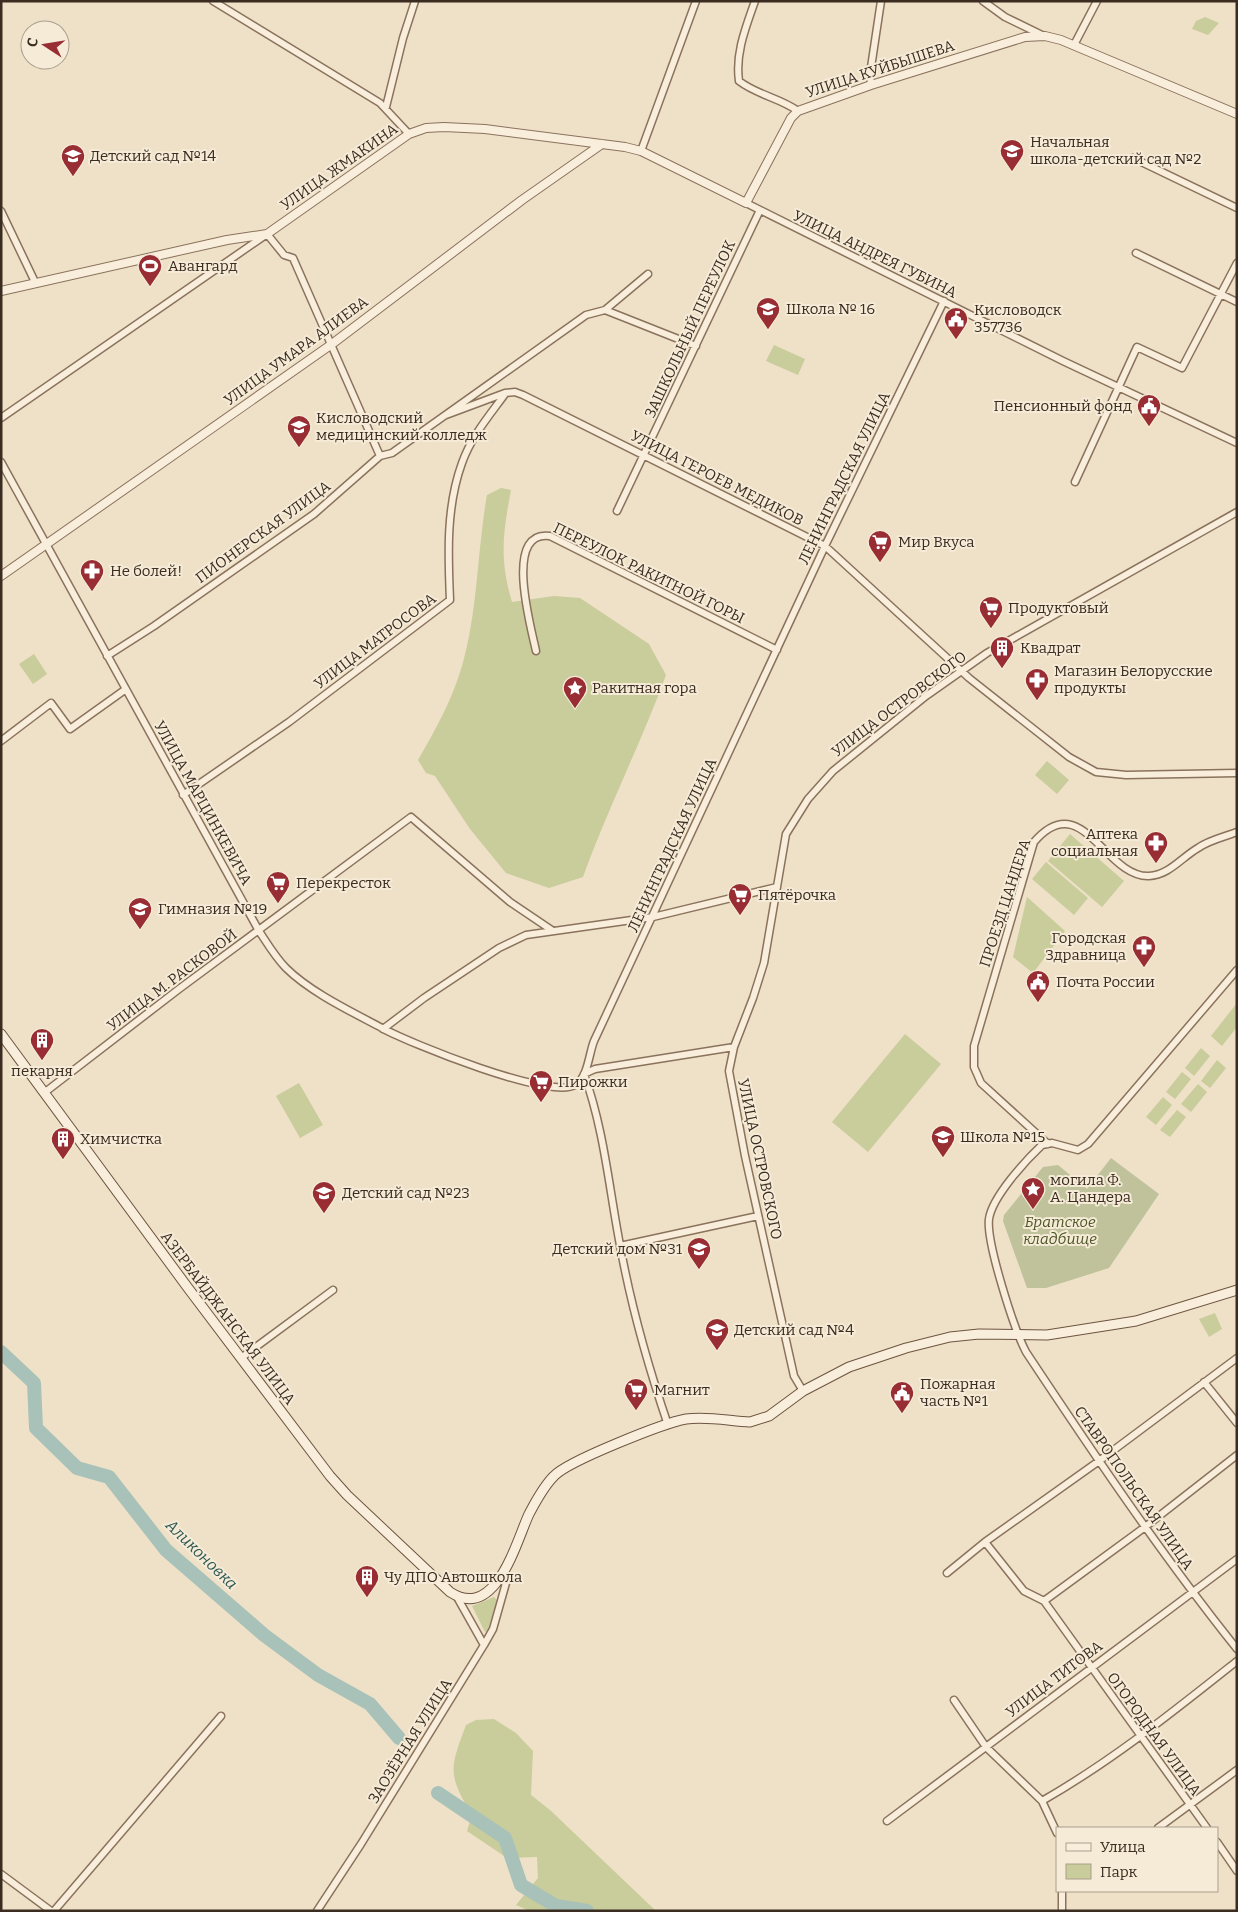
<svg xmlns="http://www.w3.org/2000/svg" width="1238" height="1912" font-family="Bitter,serif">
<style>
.green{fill:#c9cc9b}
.cemetery{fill:#bfc29a}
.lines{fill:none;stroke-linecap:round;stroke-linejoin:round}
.river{stroke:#a8c2b9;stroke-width:14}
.minor-casing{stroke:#8a725d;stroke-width:9}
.tertiary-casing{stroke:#8a725d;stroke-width:10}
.secondary-casing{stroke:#6c5440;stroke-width:11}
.minor{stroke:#f9eedb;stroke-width:6}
.tertiary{stroke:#f9eedb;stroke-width:8}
.secondary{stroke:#f9eedb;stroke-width:9}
.labels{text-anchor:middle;stroke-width:4;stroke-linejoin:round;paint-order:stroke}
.street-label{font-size:15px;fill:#3a2c20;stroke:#f5ebd7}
.poi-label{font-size:15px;fill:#3a2c20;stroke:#f5ebd7;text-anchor:start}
.park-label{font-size:15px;font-style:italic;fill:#4d5627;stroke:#f5ebd7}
.water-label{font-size:16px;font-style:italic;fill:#305a55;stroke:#f5ebd7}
</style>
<rect width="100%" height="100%" fill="#eee1c7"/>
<path class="green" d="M1205 17 1219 23 1208 35 1192 29 1196 21Z
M774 345 805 359 798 375 766 361Z
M501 488 511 490C503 533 499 558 512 602L554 596 580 598 649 644 666 675C641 743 608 808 583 877L549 888 506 873 470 829 435 776 426 773 418 760C436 729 452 700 462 666 478 611 477 552 487 495Z
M34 654 47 674 33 684 19 664Z
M1047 761 1069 780 1057 794 1035 775Z
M1070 834 1124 881 1102 907 1048 861Z
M1046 862 1088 898 1074 915 1032 879Z
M1027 897 1065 931 1033 973 1013 957Z
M1237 1003V1027L1222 1046 1211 1036Z
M905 1034 941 1064 868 1152 832 1122Z
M1201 1048 1210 1056 1194 1076 1185 1068Z
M1217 1060 1226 1068 1210 1088 1201 1081Z
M1182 1072 1191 1079 1175 1099 1166 1092Z
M299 1083 323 1125 300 1138 276 1096Z
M1198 1084 1207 1092 1191 1112 1181 1104Z
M1163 1097 1172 1105 1156 1125 1146 1117Z
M1177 1110 1186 1117 1170 1137 1160 1130Z
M1215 1313 1222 1329 1209 1337 1199 1319Z
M494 1597 497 1600 488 1630 485 1632 472 1606Z
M494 1719 516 1733 533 1751 531 1795 550 1810 656 1911H530L516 1905 538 1878 537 1857 507 1858 467 1831 472 1815C447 1774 450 1768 466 1725L476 1720Z"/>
<path class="cemetery" d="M1111 1158 1159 1194 1109 1268 1046 1288H1027L1003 1221 1004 1215 1043 1167 1058 1165 1087 1189Z"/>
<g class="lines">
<path class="river" d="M1 1352 34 1383 36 1428 77 1468 109 1477 166 1550 264 1635 318 1675 370 1704 399 1738
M438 1793 505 1838 521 1885 556 1906 587 1911"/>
<g class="minor-casing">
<path id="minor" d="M213 1 380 103 409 134
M755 1C746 27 735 53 739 81 757 95 780 98 798 111
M983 1 1005 17 1044 36
M1074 45 1097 1
M871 85 870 74 881 1
M386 107 403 38 415 1
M641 151 696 1
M1133 158 1237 208
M746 203 1063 361 1237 443
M1 211 35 282
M1136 253 1237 302
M605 310 696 346
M446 415 505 393 515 392 523 395 825 546 969 678 1069 757 1096 772 1126 775 1237 773
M1 418 267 234 284 255 293 258 380 456
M1 462 259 931C267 943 275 957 286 968 310 992 352 1012 382 1028 409 1043 550 1100 575 1085 588 1078 589 1053 594 1041L825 546 944 301
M1075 482 1137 347 1182 368 1237 263
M617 511 760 210
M536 651C531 627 503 529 550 536L777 650
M107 656 154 626 314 514 380 456 392 453 586 315 605 310 648 274
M1 741 51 703 70 729 126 689
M183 795 289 722 450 600C448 554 446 507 462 463 471 437 489 416 505 394
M1237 970 1088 1144 1078 1150 1052 1143 1042 1145C1026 1160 992 1197 989 1219 986 1242 1014 1329 1026 1352 1093 1453 1161 1554 1237 1649
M383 1029 424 998 499 948 526 935 653 917 777 887
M584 1074C604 1129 609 1188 620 1245 631 1306 648 1366 668 1425
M584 1074 595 1069 734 1047
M44 1093 179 989 411 817 510 902 553 931
M1048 1144 981 1083 974 1067V1046L1034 842C1082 786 1105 878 1149 876 1169 875 1181 858 1198 848 1209 840 1224 837 1237 832
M620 1246 758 1216
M241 1358 333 1290
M1204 1382 1237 1423
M803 1391 794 1376 745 1156 729 1071 734 1047 753 998 764 963 786 834 808 799 833 771 926 696 987 653 1237 512
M985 1542 1024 1591 1044 1601 1207 1828
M947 1573 985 1542 1099 1461 1237 1358
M457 1597 484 1645
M1044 1601 1145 1527 1237 1455
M954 1700 986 1747 1042 1801 1057 1833
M1042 1801C1112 1761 1174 1711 1237 1661
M887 1821 1237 1559
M1158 1828 1237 1770
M1217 1842 1237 1871
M1 1874 51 1911
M54 1911 221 1716
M317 1911 361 1844 484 1645 493 1629 506 1583 500 1580
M1062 1911V1891"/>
</g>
<g class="tertiary-casing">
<path id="tertiary" d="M1 291 227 240 267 234 409 134 426 128 444 127 485 129 625 147 641 151 746 203 791 118 798 111 871 85 1025 37 1045 36 1061 40 1237 114
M1 576 332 344 522 200 602 144"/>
</g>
<g class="secondary-casing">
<path id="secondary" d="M1 1034 188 1288 330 1476 347 1495 450 1592C496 1622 516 1542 529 1514 536 1501 543 1487 554 1476 568 1461 664 1423 686 1419 707 1416 730 1421 750 1422L769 1416 803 1391 849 1367 906 1348 950 1337 979 1334 1047 1335 1136 1321 1237 1290"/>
</g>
<use href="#minor" class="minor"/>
<use href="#tertiary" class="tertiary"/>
<use href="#secondary" class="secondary"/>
</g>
<defs>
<g id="school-pin" transform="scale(1.25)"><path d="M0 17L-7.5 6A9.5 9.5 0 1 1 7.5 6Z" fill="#982d34" stroke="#f5ebd7"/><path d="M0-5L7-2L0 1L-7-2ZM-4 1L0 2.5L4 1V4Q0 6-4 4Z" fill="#fff"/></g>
<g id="stadium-pin" transform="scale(1.25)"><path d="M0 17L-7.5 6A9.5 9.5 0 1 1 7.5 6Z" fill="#982d34" stroke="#f5ebd7"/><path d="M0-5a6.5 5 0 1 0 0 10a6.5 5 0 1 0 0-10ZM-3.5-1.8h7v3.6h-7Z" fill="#fff"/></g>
<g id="civic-pin" transform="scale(1.25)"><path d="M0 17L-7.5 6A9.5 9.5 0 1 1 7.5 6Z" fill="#982d34" stroke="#f5ebd7"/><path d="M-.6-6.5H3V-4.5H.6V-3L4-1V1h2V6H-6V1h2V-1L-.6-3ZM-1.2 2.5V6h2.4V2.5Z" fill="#fff"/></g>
<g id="university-pin" transform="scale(1.25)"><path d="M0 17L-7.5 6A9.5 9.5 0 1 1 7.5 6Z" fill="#982d34" stroke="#f5ebd7"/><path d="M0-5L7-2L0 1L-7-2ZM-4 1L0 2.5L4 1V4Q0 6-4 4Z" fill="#fff"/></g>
<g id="supermarket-pin" transform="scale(1.25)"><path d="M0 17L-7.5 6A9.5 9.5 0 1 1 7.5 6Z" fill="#982d34" stroke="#f5ebd7"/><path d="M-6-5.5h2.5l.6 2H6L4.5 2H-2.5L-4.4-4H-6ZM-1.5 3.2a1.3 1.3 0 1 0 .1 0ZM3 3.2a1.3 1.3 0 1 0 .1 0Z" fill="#fff"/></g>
<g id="pharmacy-pin" transform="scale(1.25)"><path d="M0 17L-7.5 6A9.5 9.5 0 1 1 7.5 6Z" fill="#982d34" stroke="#f5ebd7"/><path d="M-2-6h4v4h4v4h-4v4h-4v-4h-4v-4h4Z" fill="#fff"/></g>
<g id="building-pin" transform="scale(1.25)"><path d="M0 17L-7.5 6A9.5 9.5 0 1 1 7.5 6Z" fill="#982d34" stroke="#f5ebd7"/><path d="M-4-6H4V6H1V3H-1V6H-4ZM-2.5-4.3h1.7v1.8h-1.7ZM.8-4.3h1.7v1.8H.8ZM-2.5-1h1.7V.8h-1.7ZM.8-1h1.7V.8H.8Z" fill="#fff"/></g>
<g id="sight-pin" transform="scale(1.25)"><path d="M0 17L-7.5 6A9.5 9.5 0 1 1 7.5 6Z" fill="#982d34" stroke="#f5ebd7"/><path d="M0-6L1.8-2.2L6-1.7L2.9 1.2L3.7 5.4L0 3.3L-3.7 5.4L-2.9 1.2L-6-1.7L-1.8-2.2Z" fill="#fff"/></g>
</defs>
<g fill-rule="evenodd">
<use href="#school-pin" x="1012" y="151"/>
<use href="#school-pin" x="73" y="156"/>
<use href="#stadium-pin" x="150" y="266"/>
<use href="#school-pin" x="768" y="309"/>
<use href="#civic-pin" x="956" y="319"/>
<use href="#civic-pin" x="1149" y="406"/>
<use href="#university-pin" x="299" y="427"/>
<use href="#supermarket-pin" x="880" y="542"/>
<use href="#pharmacy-pin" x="92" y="571"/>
<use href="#supermarket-pin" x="991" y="608"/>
<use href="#building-pin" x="1002" y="648"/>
<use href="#pharmacy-pin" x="1037" y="680"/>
<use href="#sight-pin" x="575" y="688"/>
<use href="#pharmacy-pin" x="1156" y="843"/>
<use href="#supermarket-pin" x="278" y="883"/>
<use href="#supermarket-pin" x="740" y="895"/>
<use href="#school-pin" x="140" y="909"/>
<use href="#pharmacy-pin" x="1144" y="947"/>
<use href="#civic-pin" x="1038" y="982"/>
<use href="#building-pin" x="42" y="1040"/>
<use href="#supermarket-pin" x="541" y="1082"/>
<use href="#school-pin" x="943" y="1137"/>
<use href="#building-pin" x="63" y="1139"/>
<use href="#sight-pin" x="1033" y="1189"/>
<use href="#school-pin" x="324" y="1193"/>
<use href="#school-pin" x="699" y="1249"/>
<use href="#school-pin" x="717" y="1330"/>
<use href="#supermarket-pin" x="636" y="1390"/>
<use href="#civic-pin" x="902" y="1393"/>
<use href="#building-pin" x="367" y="1577"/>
</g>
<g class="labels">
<g class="street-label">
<text transform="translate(880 69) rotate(-18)" y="5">УЛИЦА КУЙБЫШЕВА</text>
<text transform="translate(339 167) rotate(-35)" y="5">УЛИЦА ЖМАКИНА</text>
<text transform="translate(875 254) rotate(26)" y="5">УЛИЦА АНДРЕЯ ГУБИНА</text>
<text transform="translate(690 329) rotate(-65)" y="5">ЗАШКОЛЬНЫЙ ПЕРЕУЛОК</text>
<text transform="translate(296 351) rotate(-36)" y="5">УЛИЦА УМАРА АЛИЕВА</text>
<text transform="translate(717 478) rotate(27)" y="5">УЛИЦА ГЕРОЕВ МЕДИКОВ</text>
<text transform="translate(844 478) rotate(-64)" y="5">ЛЕНИНГРАДСКАЯ УЛИЦА</text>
<text transform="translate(263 532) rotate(-36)" y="5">ПИОНЕРСКАЯ УЛИЦА</text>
<text transform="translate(649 573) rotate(26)" y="5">ПЕРЕУЛОК РАКИТНОЙ ГОРЫ</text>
<text transform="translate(375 641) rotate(-37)" y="5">УЛИЦА МАТРОСОВА</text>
<text transform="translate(899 704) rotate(-37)" y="5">УЛИЦА ОСТРОВСКОГО</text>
<text transform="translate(203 803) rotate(61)" y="5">УЛИЦА МАРЦИНКЕВИЧА</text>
<text transform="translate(672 845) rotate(-65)" y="5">ЛЕНИНГРАДСКАЯ УЛИЦА</text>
<text transform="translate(1005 903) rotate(-72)" y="5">ПРОЕЗД ЦАНДЕРА</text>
<text transform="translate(172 980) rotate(-37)" y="5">УЛИЦА М. РАСКОВОЙ</text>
<text transform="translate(760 1159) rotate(78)" y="5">УЛИЦА ОСТРОВСКОГО</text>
<text transform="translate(228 1318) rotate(53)" y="5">АЗЕРБАЙДЖАНСКАЯ УЛИЦА</text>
<text transform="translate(1134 1488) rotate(55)" y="5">СТАВРОПОЛЬСКАЯ УЛИЦА</text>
<text transform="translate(1054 1679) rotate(-37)" y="5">УЛИЦА ТИТОВА</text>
<text transform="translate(1154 1734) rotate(54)" y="5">ОГОРОДНАЯ УЛИЦА</text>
<text transform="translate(410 1741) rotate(-58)" y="5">ЗАОЗЁРНАЯ УЛИЦА</text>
</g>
<g class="poi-label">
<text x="1030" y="147">Начальная<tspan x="1030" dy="17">школа-детский сад №2</tspan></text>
<text x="90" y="161">Детский сад №14</text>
<text x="168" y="271">Авангард</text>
<text x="786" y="314">Школа № 16</text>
<text x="974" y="315">Кисловодск<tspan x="974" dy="17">357736</tspan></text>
<text x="1132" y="411" text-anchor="end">Пенсионный фонд</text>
<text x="316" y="423">Кисловодский<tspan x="316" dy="17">медицинский колледж</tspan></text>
<text x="898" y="547">Мир Вкуса</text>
<text x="110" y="576">Не болей!</text>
<text x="1008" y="613">Продуктовый</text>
<text x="1020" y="653">Квадрат</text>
<text x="1054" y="676">Магазин Белорусские<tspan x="1054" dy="17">продукты</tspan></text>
<text x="592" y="693">Ракитная гора</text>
<text x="1138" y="839" text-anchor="end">Аптека<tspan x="1138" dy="17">социальная</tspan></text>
<text x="296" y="888">Перекресток</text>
<text x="758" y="900">Пятёрочка</text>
<text x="158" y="914">Гимназия №19</text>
<text x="1126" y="943" text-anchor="end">Городская<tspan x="1126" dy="17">Здравница</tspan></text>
<text x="1056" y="987">Почта России</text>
<text x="42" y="1076" text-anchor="middle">пекарня</text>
<text x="558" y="1087">Пирожки</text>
<text x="960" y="1142">Школа №15</text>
<text x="80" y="1144">Химчистка</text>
<text x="1050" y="1185">могила Ф.<tspan x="1050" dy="17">А. Цандера</tspan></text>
<text x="342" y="1198">Детский сад №23</text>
<text x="682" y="1254" text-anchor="end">Детский дом №31</text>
<text x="734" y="1335">Детский сад №4</text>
<text x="920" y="1389">Пожарная<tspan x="920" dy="17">часть №1</tspan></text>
<text x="654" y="1395">Магнит</text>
<text x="384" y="1582">Чу ДПО Автошкола</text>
</g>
<g class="park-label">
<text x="1060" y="1227">Братское<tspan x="1060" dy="17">кладбище</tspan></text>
</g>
<g class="water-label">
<text transform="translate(202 1554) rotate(44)" y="6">Аликоновка</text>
</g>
</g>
<rect width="1238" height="1912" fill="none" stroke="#3a2c20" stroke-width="5"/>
<rect x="1056" y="1827" width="162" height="65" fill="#f5ebd7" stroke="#aa9f8e"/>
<rect x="1066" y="1843" width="25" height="8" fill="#f9eedb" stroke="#aa9f8e"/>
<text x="1100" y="1852" font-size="15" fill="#3a2c20">Улица</text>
<rect x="1066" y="1864" width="25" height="15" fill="#c9cc9b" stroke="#aa9f8e"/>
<text x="1100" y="1877" font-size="15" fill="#3a2c20">Парк</text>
<g transform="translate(45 45) rotate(282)"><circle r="24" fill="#f5ebd7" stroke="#aa9f8e"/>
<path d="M0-4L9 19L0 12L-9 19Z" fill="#982d34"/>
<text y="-8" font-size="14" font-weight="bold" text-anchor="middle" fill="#3a2c20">С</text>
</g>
</svg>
